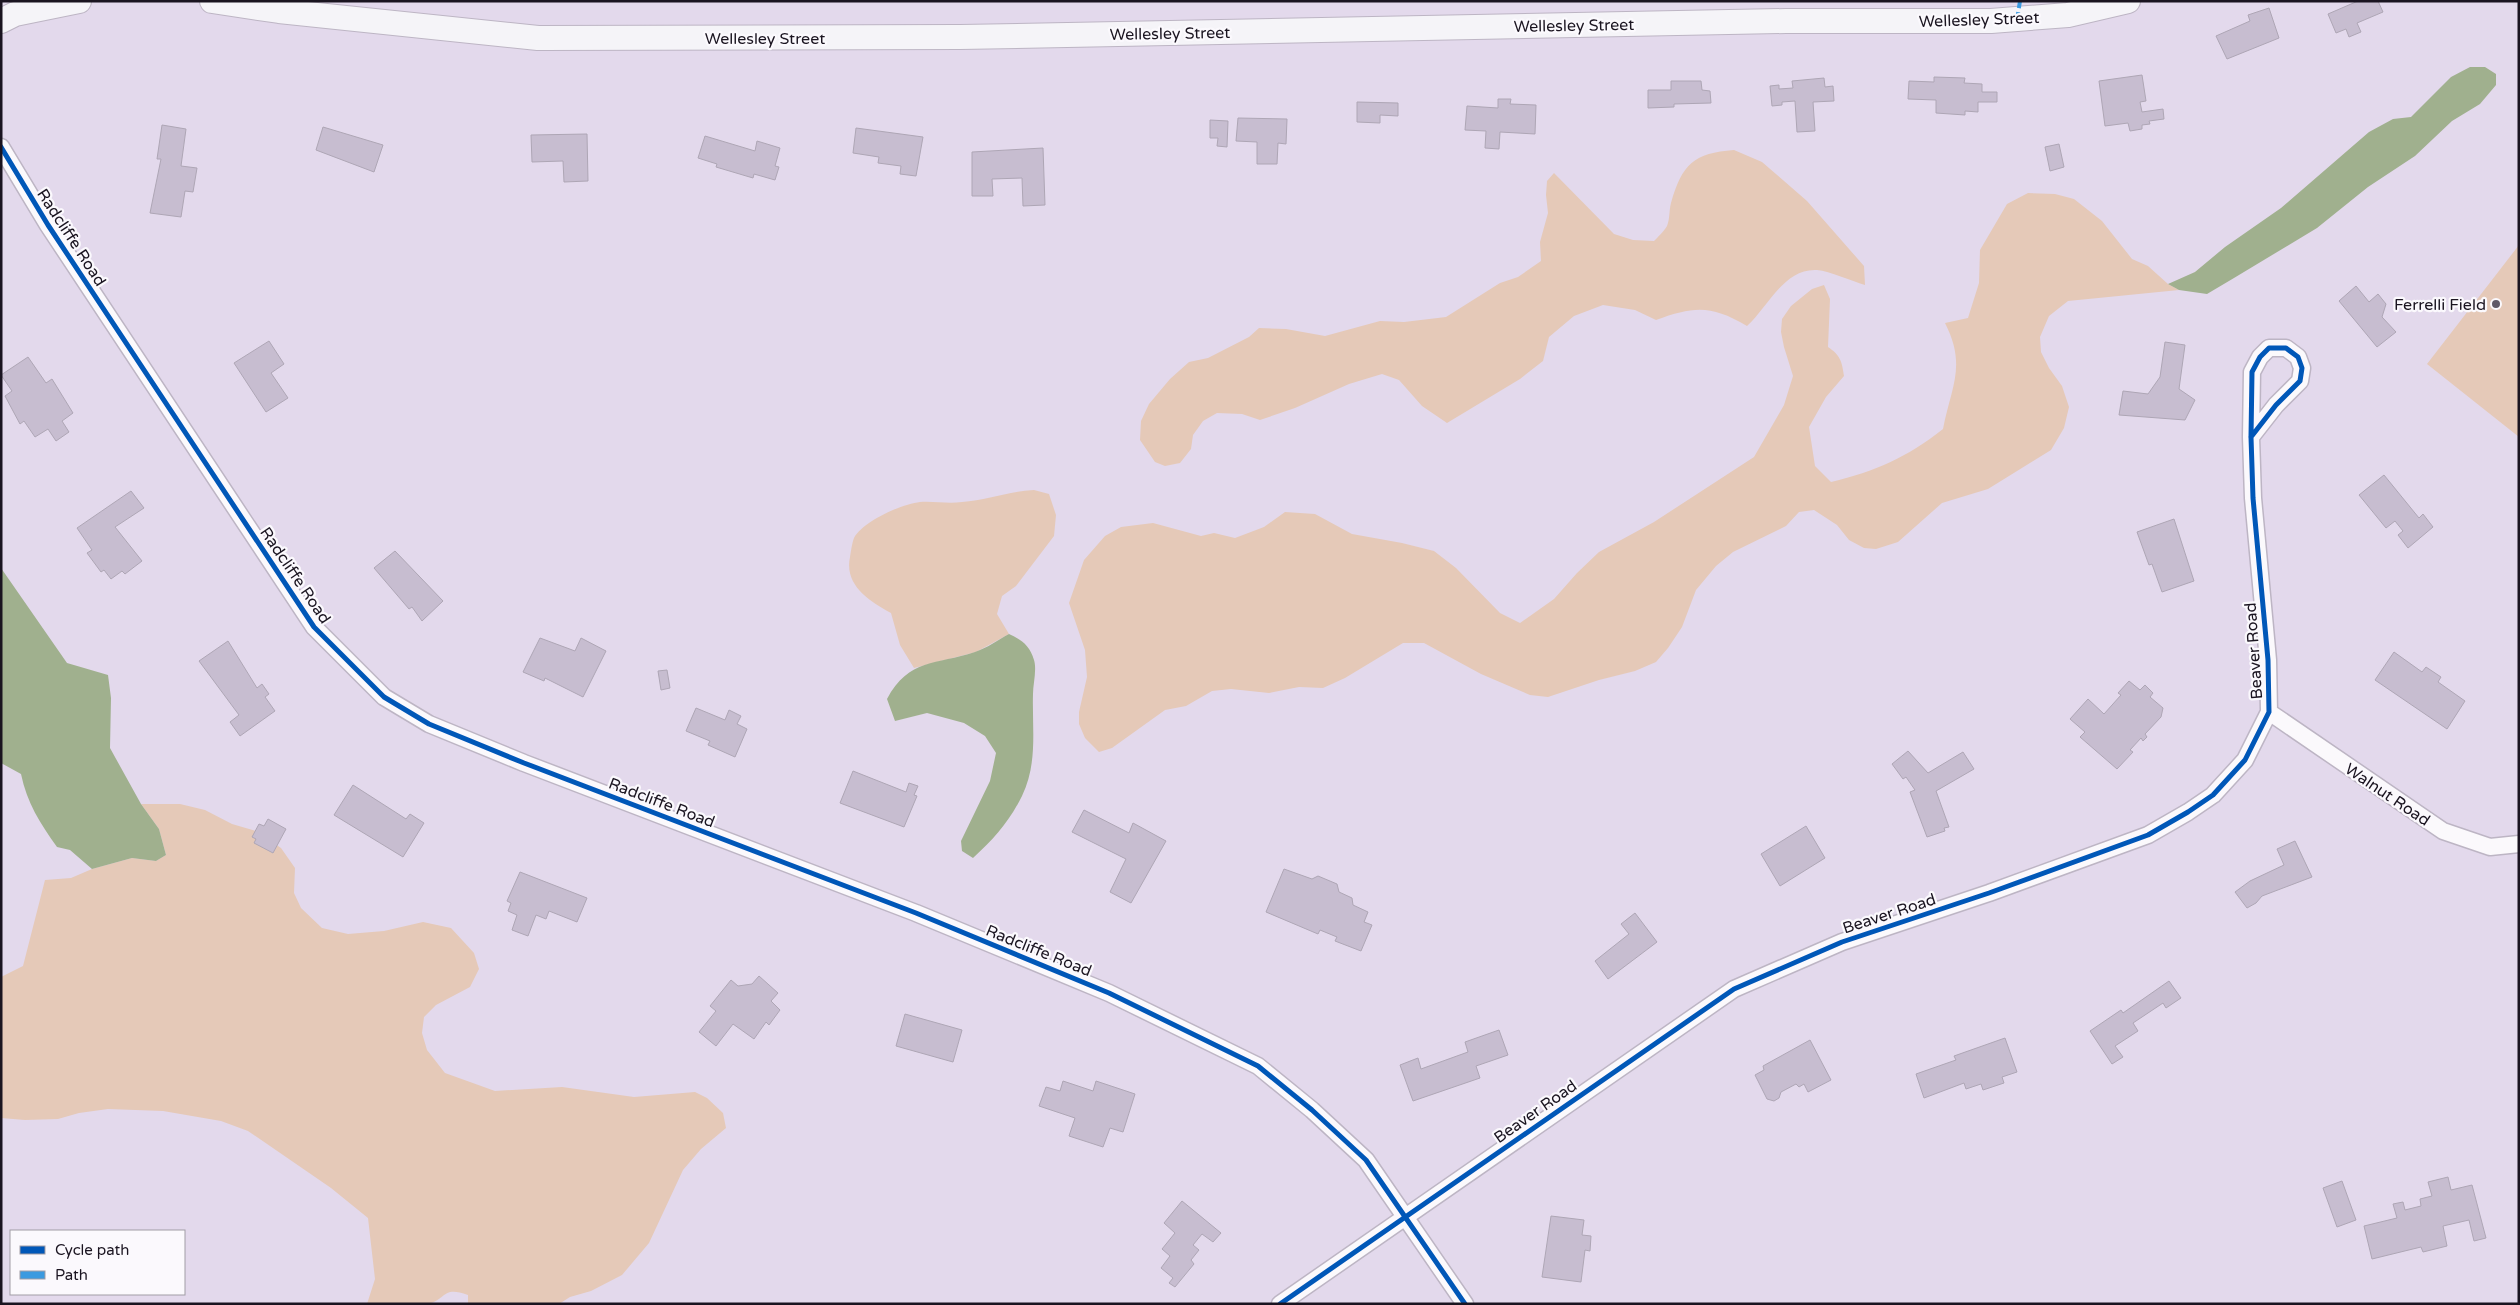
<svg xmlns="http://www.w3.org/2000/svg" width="2520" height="1305" font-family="'Varela Round',sans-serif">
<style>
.green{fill:#e5c9b8}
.water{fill:#a0b08e}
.building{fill:#c7bdd0;stroke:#aea6b5}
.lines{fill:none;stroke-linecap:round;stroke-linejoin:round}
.street-casing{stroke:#bdb5c4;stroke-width:19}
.secondary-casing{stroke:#bdb5c4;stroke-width:26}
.street{stroke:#fbf9fc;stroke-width:16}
.secondary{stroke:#f5f4f8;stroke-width:24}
.quiet{stroke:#3b9ae0;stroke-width:4;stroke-dasharray:8 4;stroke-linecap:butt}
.cycleway-casing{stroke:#fbf9fd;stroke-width:8}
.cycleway{stroke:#0057b8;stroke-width:5}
.poi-dot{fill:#605967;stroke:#fbf9fd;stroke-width:2}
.labels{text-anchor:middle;stroke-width:4.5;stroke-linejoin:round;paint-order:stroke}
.street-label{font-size:16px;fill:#1a1420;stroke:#fbf9fd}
.poi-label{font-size:16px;fill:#1a1420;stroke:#fbf9fd;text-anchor:end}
</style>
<rect width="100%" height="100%" fill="#e3d9ec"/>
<path class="green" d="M1734 150 1762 162 1807 201 1864 266 1865 285C1851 281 1830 271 1817 270 1784 268 1768 307 1747 326 1711 305 1695 306 1656 320L1635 310 1603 305 1574 316 1549 337 1543 361 1520 379 1447 423 1422 406 1399 380 1382 374 1349 384 1295 408 1260 420 1242 414 1217 413 1203 421 1193 435 1191 449 1180 463 1165 466 1155 462 1140 440 1141 421 1149 404 1170 379 1189 362 1208 358 1249 337 1259 328 1286 329 1325 336 1380 321 1404 322 1446 317 1500 283 1518 277 1541 261 1540 242 1548 213 1546 195 1547 181 1554 173 1614 234 1633 240 1654 241C1658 237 1664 231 1667 226 1670 219 1669 210 1671 203 1682 164 1694 153 1734 150Z
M2028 193 2055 194 2074 199 2102 221 2132 259 2148 266 2168 284 2179 290 2068 301 2049 316 2040 337 2041 352 2049 368 2062 386 2069 407 2064 428 2051 450 1988 489 1942 503 1898 542 1876 549 1864 548 1849 540 1837 525 1814 510 1799 512 1786 526 1733 552 1716 566 1696 590 1682 627 1668 648 1656 662 1635 671 1599 680 1548 697 1530 695 1481 674 1424 643H1403L1345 678 1323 688 1299 687 1269 693 1231 689 1212 691 1186 706 1165 710 1112 748 1099 752 1085 738 1079 724V712L1087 677 1085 650 1069 603 1084 560 1105 536 1121 527 1153 523 1201 536 1214 533 1235 538 1264 527 1285 512 1315 514 1352 534 1402 543 1434 551 1456 568 1500 613 1520 623 1554 599 1577 573 1599 552 1654 522 1754 457 1784 405 1793 376 1784 347 1781 332 1782 319 1791 306 1812 289 1824 285 1830 299 1828 347C1840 355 1842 361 1844 376L1826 397 1809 427 1815 466 1831 482C1876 471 1906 458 1943 429 1951 387 1967 366 1945 323L1968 318 1979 283 1980 250 2007 204Z
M2519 245V437L2427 364Z
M1034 490 1049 494 1056 515 1054 536 1016 586 1002 596 997 614 1009 634 976 652 914 668 900 645 891 613C869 601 844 585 850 557 851 551 852 543 854 538 863 521 902 504 920 502 934 501 948 504 962 502 987 500 1009 491 1034 490Z
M141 804H180L205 810 232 824 256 831 281 848 295 868 294 893 301 908 322 928 348 934 384 931 423 922 451 928 474 953 479 969 470 987 436 1005 424 1017 422 1033 427 1050 445 1073 495 1091 562 1087 634 1097 695 1092 707 1098 723 1113 726 1128 701 1149 683 1170 649 1243 622 1275 591 1291 570 1297 559 1304H468V1295C443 1286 447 1298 429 1304 419 1305 379 1304 367 1304L375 1279 368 1218 331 1188 248 1131 221 1121 163 1111 108 1109 79 1113 58 1119 25 1120 1 1118V977L23 966 45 880 71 878 92 869 132 858 156 861 166 855 159 829Z"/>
<path class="water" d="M2470 67H2485L2496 74V85L2480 104 2452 121 2415 156 2368 187 2317 228 2234 278 2207 294 2179 290 2168 284 2195 272 2225 247 2281 208 2369 132 2393 119 2411 117 2451 77Z
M1 568 67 663 108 675 111 698 110 748 141 804 159 829 166 855 156 861 132 858 92 869 70 850 57 847C40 823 27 803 21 774L1 763Z
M1009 634C1022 640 1030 646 1034 660 1037 670 1033 684 1033 694 1032 729 1038 763 1022 796 1009 822 994 839 973 858L962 851 961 841 990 781 996 753 985 736 964 723 927 713 895 721 887 699C909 658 936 665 975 652 987 648 998 640 1009 634Z"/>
<path class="building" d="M2358 1H2378L2383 12 2357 23 2361 32 2349 37 2346 29 2336 33 2328 14Z
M2269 8 2279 38 2227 59 2216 36 2250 21 2248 15Z
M2142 75 2146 101 2140 102 2142 112 2163 109 2164 119 2149 121 2150 124 2142 125V129L2130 131 2128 123 2105 126 2099 81Z
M1934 77 1965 78 1964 83 1982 84V92H1997V102H1978V112L1965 111V115L1936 113V100L1908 99 1909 81 1934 82Z
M1824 78 1825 87 1833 86 1834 101 1813 102 1815 131 1797 132 1795 101 1782 102V105L1772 106 1770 86 1779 85V89L1793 88 1792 81Z
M1671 81H1701L1702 90 1710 91 1711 103 1674 104V107L1648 108V90H1671Z
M1498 99H1511L1510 104 1536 105 1535 134 1500 132 1499 149 1485 148 1486 131 1465 130 1467 106 1498 108Z
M1357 102 1398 103V116L1380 115V123L1357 122Z
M1238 118 1287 119 1286 144 1278 143 1277 164H1257V142L1236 141Z
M1210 120 1228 121 1227 147 1217 146 1218 138H1210Z
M162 125 186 129 181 166 197 168 193 192 185 191 181 217 150 213 161 159H157Z
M323 127 383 145 374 172 316 150Z
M856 128 923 137 916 176 900 174 901 166 878 163 879 157 853 153Z
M587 134 588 181 564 182 563 161 532 162 531 135Z
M705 136 755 151 757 141 780 148 775 166 779 167 775 180 754 174 753 178 716 167 717 164 698 158Z
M2059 144 2064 167 2050 171 2045 147Z
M1043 148 1045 205 1023 206 1022 178 992 179 993 196H972V152Z
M2356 286 2369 302 2378 294 2386 304 2382 317 2396 332 2377 347 2339 301Z
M269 341 284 364 271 373 288 398 266 412 234 363Z
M2165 342 2185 345 2179 389 2195 400 2185 420 2119 415 2123 391 2148 394 2160 377Z
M28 357 46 383 52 379 73 413 62 421 69 432 56 441 48 429 35 437 24 421 20 424 5 396 12 391 1 375Z
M2384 475 2419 518 2423 514 2433 527 2408 548 2398 535 2403 531 2395 521 2386 528 2359 495Z
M131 491 144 508 115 527 142 561 125 574 122 571 111 579 104 570 101 572 87 553 92 550 77 528Z
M2174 519 2194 581 2162 592 2152 564 2149 565 2137 532Z
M395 551 443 601 422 621 412 607 409 609 374 568Z
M540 638 575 651 581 638 606 651 583 697 545 678 544 681 523 672Z
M228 641 257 688 262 684 269 694 265 697 275 711 240 736 230 722 239 715 199 661Z
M2394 652 2422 672 2426 667 2441 677 2438 682 2465 701 2447 729 2375 680Z
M667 670 670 688 661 690 658 671Z
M2129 681 2140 690 2145 685 2153 693 2150 697 2163 708 2161 717 2145 734 2147 737 2143 741 2141 738 2130 750 2133 752 2117 769 2080 737 2085 732 2070 719 2088 699 2104 714 2121 695 2118 693Z
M696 708 725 720 729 710 741 716 737 724 747 729 735 757 708 745 710 741 686 731Z
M1908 751 1928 773 1963 752 1974 769 1936 791 1949 827 1944 828 1945 831 1927 837 1910 792 1915 790 1906 777 1903 779 1892 764Z
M853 771 906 792 909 783 918 786 914 795 917 796 904 827 840 803Z
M353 785 406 819 410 814 424 823 403 857 334 815Z
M1084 810 1129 833 1133 823 1166 841 1131 903 1110 892 1126 859 1072 832Z
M268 819 286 829 273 853 254 843 256 839 252 837 259 824 264 826Z
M1806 826 1825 858 1780 886 1761 854Z
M2295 841 2312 877 2262 896 2256 903 2247 908 2235 892 2250 881 2284 865 2277 849Z
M1284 869 1312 879 1318 876 1337 884 1339 892 1352 898 1353 905 1368 912 1364 922 1372 925 1361 951 1335 941 1337 937 1320 930 1318 934 1266 912Z
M520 872 587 898 577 922 549 911 546 919 536 915 528 936 512 930 517 915 508 911 511 903 507 901Z
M1635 913 1657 942 1608 979 1595 961 1629 934 1621 924Z
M759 976 778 993 771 1001 780 1010 769 1025 766 1022 754 1039 733 1024 716 1046 699 1032 716 1011 710 1006 731 980 738 986 752 984Z
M2169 981 2181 998 2166 1008 2163 1003 2133 1023 2138 1031 2115 1046 2123 1057 2112 1064 2090 1031 2121 1010 2123 1013Z
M905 1014 962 1030 953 1062 896 1046Z
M1499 1030 1508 1055 1476 1066 1480 1078 1413 1101 1400 1065 1418 1058 1421 1069 1468 1052 1465 1042Z
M2005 1038 2017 1072 2002 1077 2004 1083 1983 1090 1981 1084 1966 1089 1964 1083 1924 1098 1916 1074 1956 1060 1954 1056Z
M1810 1040 1831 1080 1808 1092 1804 1084 1799 1087 1796 1084 1781 1092 1779 1098 1774 1101 1767 1099 1755 1075 1764 1070 1763 1066Z
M1063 1081 1093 1091 1096 1081 1135 1094 1123 1132 1110 1128 1103 1147 1069 1136 1075 1118 1039 1106 1046 1087 1060 1091Z
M2448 1177 2451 1190 2472 1185 2486 1238 2474 1241 2469 1220 2443 1226 2447 1246 2423 1252 2421 1247 2372 1259 2364 1226 2397 1218 2393 1204 2403 1202 2405 1210 2421 1206 2420 1199 2432 1196 2428 1182Z
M2342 1181 2356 1220 2337 1227 2323 1188Z
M1182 1201 1221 1233 1213 1242 1202 1234 1193 1245 1199 1250 1191 1260 1194 1264 1175 1287 1169 1283 1173 1278 1161 1268 1170 1256 1162 1249 1175 1233 1164 1223Z
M1551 1216 1584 1220 1582 1235 1591 1236 1590 1251 1585 1250 1581 1282 1542 1277Z"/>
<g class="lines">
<g class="street-casing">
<path id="street" d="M1 147 48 225 314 627 384 697 429 724 524 763 916 913 1109 993 1258 1066 1312 1110 1366 1160 1465 1304
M2269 712 2443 831 2490 847 2519 844
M1280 1304 1734 989 1842 942 1989 893 2148 835 2188 812 2213 795 2245 760 2269 712 2268 660 2253 498 2251 437 2252 372 2260 357 2269 348H2286L2298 357 2302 368 2300 381 2276 405 2251 437"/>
</g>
<g class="secondary-casing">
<path id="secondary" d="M212 1 279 11 538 38 960 37 1786 21H1991L2068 15 2128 1
M1 21 15 14 79 1"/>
</g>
<use href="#street" class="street"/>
<use href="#secondary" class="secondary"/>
<path class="quiet" d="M2017 20 2020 1"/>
<g class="cycleway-casing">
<path id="cycleway" d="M1 147 48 225 314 627 384 697 429 724 524 763 916 913 1109 993 1258 1066 1312 1110 1366 1160 1465 1304
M1280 1304 1734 989 1842 942 1989 893 2148 835 2188 812 2213 795 2245 760 2269 712 2268 660 2253 498 2251 437 2252 372 2260 357 2269 348H2286L2298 357 2302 368 2300 381 2276 405 2251 437"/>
</g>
<use href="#cycleway" class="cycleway"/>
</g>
<circle class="poi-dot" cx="2496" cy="304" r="5"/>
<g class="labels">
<g class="street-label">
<text transform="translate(1979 19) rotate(-2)" y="6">Wellesley Street</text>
<text transform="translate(1574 25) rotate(-1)" y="6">Wellesley Street</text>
<text transform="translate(1170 33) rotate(-1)" y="6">Wellesley Street</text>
<text x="765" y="44">Wellesley Street</text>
<text transform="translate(72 237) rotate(57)" y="6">Radcliffe Road</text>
<text transform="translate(296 575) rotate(56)" y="6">Radcliffe Road</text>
<text transform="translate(2253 651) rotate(-94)" y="6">Beaver Road</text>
<text transform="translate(2388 794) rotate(34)" y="6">Walnut Road</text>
<text transform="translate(662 802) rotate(21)" y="6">Radcliffe Road</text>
<text transform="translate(1889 913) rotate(-18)" y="6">Beaver Road</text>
<text transform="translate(1039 950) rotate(22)" y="6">Radcliffe Road</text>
<text transform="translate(1535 1111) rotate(-35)" y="6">Beaver Road</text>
</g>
<g class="poi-label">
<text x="2486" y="310">Ferrelli Field</text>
</g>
</g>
<rect width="2520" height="1305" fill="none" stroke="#1a1420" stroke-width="5"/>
<rect x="10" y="1230" width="175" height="65" fill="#fbf9fd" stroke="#a19da5"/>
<rect x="20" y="1246" width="25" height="8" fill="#0057b8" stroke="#a19da5"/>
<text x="55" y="1255" font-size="15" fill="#1a1420">Cycle path</text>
<rect x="20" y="1271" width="25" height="8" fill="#3b9ae0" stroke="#a19da5"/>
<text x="55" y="1280" font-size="15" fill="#1a1420">Path</text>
</svg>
